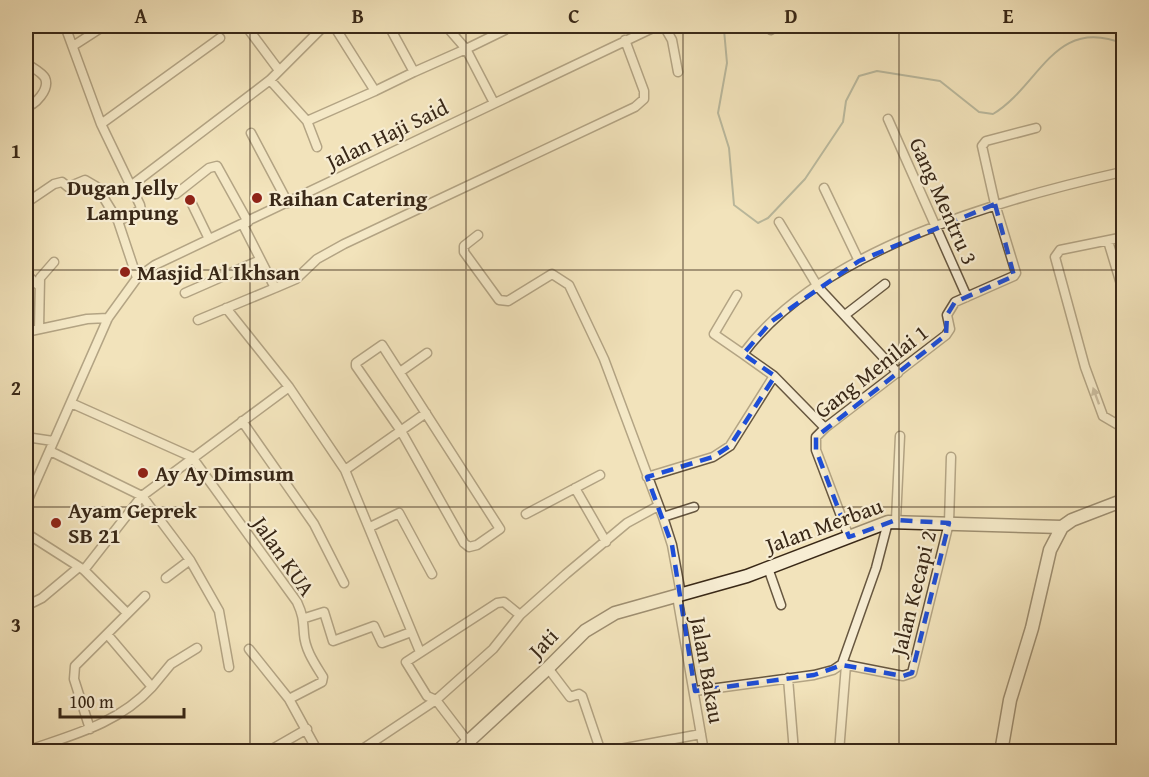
<svg xmlns="http://www.w3.org/2000/svg" width="1149" height="777" font-family="'Gentium Book Plus',serif">
<style>
.lines{fill:none;stroke-linecap:round;stroke-linejoin:round}
.stream{stroke:#748275;stroke-width:2}
.street-casing{stroke:#675740;stroke-width:11}
.secondary-casing{stroke:#392817;stroke-width:15}
.street{stroke:#f7edd3;stroke-width:8}
.secondary{stroke:#f7edd3;stroke-width:12}
.oneway{fill:#988a75}
.marked{fill:none;stroke:#1d4ed8;stroke-width:4.5;stroke-dasharray:12 8;stroke-linejoin:round}
.grid{fill:none;stroke:#392817;stroke-width:1.5;stroke-opacity:0.55}
.poi-dot{fill:#8f2418;stroke:#f7edd3;stroke-width:2}
.labels{text-anchor:middle;stroke-width:4.5;stroke-linejoin:round;paint-order:stroke}
.street-label{font-size:22px;fill:#392817;stroke:#f7edd3}
.poi-label{font-size:22px;font-weight:bold;fill:#392817;stroke:#f7edd3;text-anchor:start}
.neatline{fill:none;stroke:#392817;stroke-width:2}
.grid-label{font-size:20px;text-anchor:middle;font-weight:bold;fill:#392817}
</style>
<rect width="100%" height="100%" fill="#f2e3bb"/>
<filter id="stains"><feTurbulence type="fractalNoise" baseFrequency=".00333" numOctaves="4"/><feColorMatrix values="0 0 0 0 .2 0 0 0 0 .09 0 0 0 0 .02 0 0 0 .5 -.17"/></filter>
<radialGradient id="worn" r=".72"><stop offset=".6" stop-color="#630" stop-opacity="0"/><stop offset="1" stop-color="#630" stop-opacity=".3"/></radialGradient>
<g class="lines">
<path class="stream" d="M715 26 724 30 727 63 718 113 729 148 734 205 758 223 768 218 805 179 843 122 846 101 859 76 877 71 940 81 979 112 993 114C1040 86 1054 15 1124 44"/>
<g class="street-casing">
<path id="street" d="M65 26 101 124
M246 26 278 69
M664 26 672 40 678 72
M770 26 771 30
M73 46 104 26
M26 63C31 67 42 72 45 78 50 89 35 106 26 106
M414 72 466 49 446 26
M270 80 307 121 375 91 334 26
M375 91 414 72 389 26
M493 101 466 49 505 30
M888 119 967 297
M307 121 317 147
M251 133 288 203
M132 185 270 80 324 26
M824 188 859 261
M176 194 209 168 217 166 248 222
M26 203 54 184 62 182 68 187 85 180 97 187 118 221
M192 204 209 239
M779 222 818 287 898 373
M478 235 464 246V252L499 300 508 301 552 274 569 285 604 359 663 517 672 545 681 594
M1124 237 1060 250 1055 257 1085 367 1103 416 1120 426 1124 409
M1108 241 1124 294
M26 274 38 285
M137 278 118 221 141 210 140 205 101 124 220 38
M275 288 296 279 317 259 344 244 635 107 644 99V91L625 40
M185 293 260 260
M737 295 714 334 743 354
M226 308 289 387 345 470 420 652
M845 315 885 284
M198 320 275 288 243 225
M39 329 40 278 54 262
M26 332 87 319 108 318
M382 345 500 529 477 545 469 547 464 543 401 431 356 366V363Z
M400 372 427 353
M774 376 825 428
M71 403 192 457 297 602C303 615 303 620 304 634 305 650 315 664 323 677L322 682 289 699
M242 421 314 524 344 583
M26 437 53 441
M50 451 142 496 190 560
M345 470 426 413
M647 477 713 457 730 446 774 376 743 354C819 250 1001 199 1122 172
M575 488 606 542
M26 504 108 318 137 278 155 265 657 26
M526 514 600 475
M663 517 694 507
M896 520 900 436
M370 527 399 513 432 574
M26 533 84 570 126 612
M849 537 816 450V437L825 428 946 335 950 329 947 315 955 302 1014 276 1016 273 995 204 982 146 986 141 1036 128
M768 568 781 605
M84 570 142 496 289 387
M166 578 190 560 219 611 229 667
M677 596 704 752
M26 606 42 598 79 567
M305 618 324 612 333 641 374 626 382 643 411 632
M107 634 152 687 171 664 197 648
M249 649 289 699 318 752
M842 664 903 676 912 673 949 523 951 457
M548 668 570 697 579 694 582 696 601 752
M788 678 794 752
M695 691 814 675 833 670 842 664 876 568 888 522
M90 729 74 679 75 666 145 596
M469 743 436 700 427 696 406 662 497 603 504 602 520 615
M26 751C72 735 118 724 152 687
M267 752 307 729
M358 752 436 700 493 649 520 615 566 574 627 523 658 506
M604 752 701 734
M839 752 846 665"/>
</g>
<g class="secondary-casing">
<path id="secondary" d="M457 752 548 668 585 631 615 613 747 576 888 522 1062 527
M1001 752 1010 700 1032 628 1050 550 1062 527 1072 520 1124 500"/>
</g>
<use href="#street" class="street"/>
<use href="#secondary" class="secondary"/>
</g>
<defs><path id="oneway-solid" d="M-6-.8H1V-3.2L6.5 0L1 3.2V.8H-6Z" transform="scale(1.5)"/></defs>
<use class="oneway" href="#oneway-solid" transform="translate(1096 396) rotate(-110)"/>
<path d="M0 0H1149V777H0ZM995 204 1014 276 955 302 947 315 946 335 816 437V450L849 537 896 520 949 523 912 673 903 676 842 665 814 675 695 691 672 545 647 477 713 457 730 446 775 376 743 354 772 321 859 261Z" fill="#f2e3bb" fill-opacity=".55" fill-rule="evenodd"/>
<path class="marked" d="M995 204 1014 276 955 302 947 315 946 335 816 437V450L849 537 896 520 949 523 912 673 903 676 842 665 814 675 695 691 672 545 647 477 713 457 730 446 775 376 743 354 772 321 859 261Z"/>
<path class="grid" d="M250 26V752M466 26V752M683 26V752M899 26V752M26 270H1124M26 507H1124"/>
<g class="poi-dot">
<circle cx="257" cy="198" r="6"/>
<circle cx="190" cy="200" r="6"/>
<circle cx="125" cy="272" r="6"/>
<circle cx="143" cy="473" r="6"/>
<circle cx="56" cy="523" r="6"/>
</g>
<g class="labels">
<g class="street-label">
<text transform="translate(387 134) rotate(-26)" y="8">Jalan Haji Said</text>
<text transform="translate(944 201) rotate(66)" y="8">Gang Mentru 3</text>
<text transform="translate(871 371) rotate(-38)" y="8">Gang Menilai 1</text>
<text transform="translate(824 525) rotate(-20)" y="8">Jalan Merbau</text>
<text transform="translate(284 556) rotate(55)" y="8">Jalan KUA</text>
<text transform="translate(913 593) rotate(-76)" y="8">Jalan Kecapi 2</text>
<text transform="translate(543 643) rotate(-46)" y="8">Jati</text>
<text transform="translate(708 670) rotate(80)" y="8">Jalan Bakau</text>
</g>
<g class="poi-label">
<text x="178" y="195" text-anchor="end">Dugan Jelly<tspan x="178" dy="25">Lampung</tspan></text>
<text x="269" y="206">Raihan Catering</text>
<text x="137" y="280">Masjid Al Ikhsan</text>
<text x="155" y="481">Ay Ay Dimsum</text>
<text x="68" y="518">Ayam Geprek<tspan x="68" dy="25">SB 21</tspan></text>
</g>
</g>
<rect width="1149" height="777" fill="none" stroke="#f2e3bb" stroke-width="66"/>
<path d="M60 708v9h124v-9" fill="none" stroke="#392817" stroke-width="3"/>
<text x="69" y="708" font-size="18" fill="#392817" stroke="#f7edd3" stroke-width="4.5" paint-order="stroke">100 m</text>
<rect x="33" y="33" width="1083" height="711" class="neatline"/>
<g class="grid-label">
<text x="141" y="23">A</text>
<text x="358" y="23">B</text>
<text x="574" y="23">C</text>
<text x="791" y="23">D</text>
<text x="1008" y="23">E</text>
<text x="16" y="158">1</text>
<text x="16" y="395">2</text>
<text x="16" y="632">3</text>
</g>
<rect width="100%" height="100%" filter="url(#stains)"/>
<rect width="100%" height="100%" fill="url(#worn)"/>
</svg>
